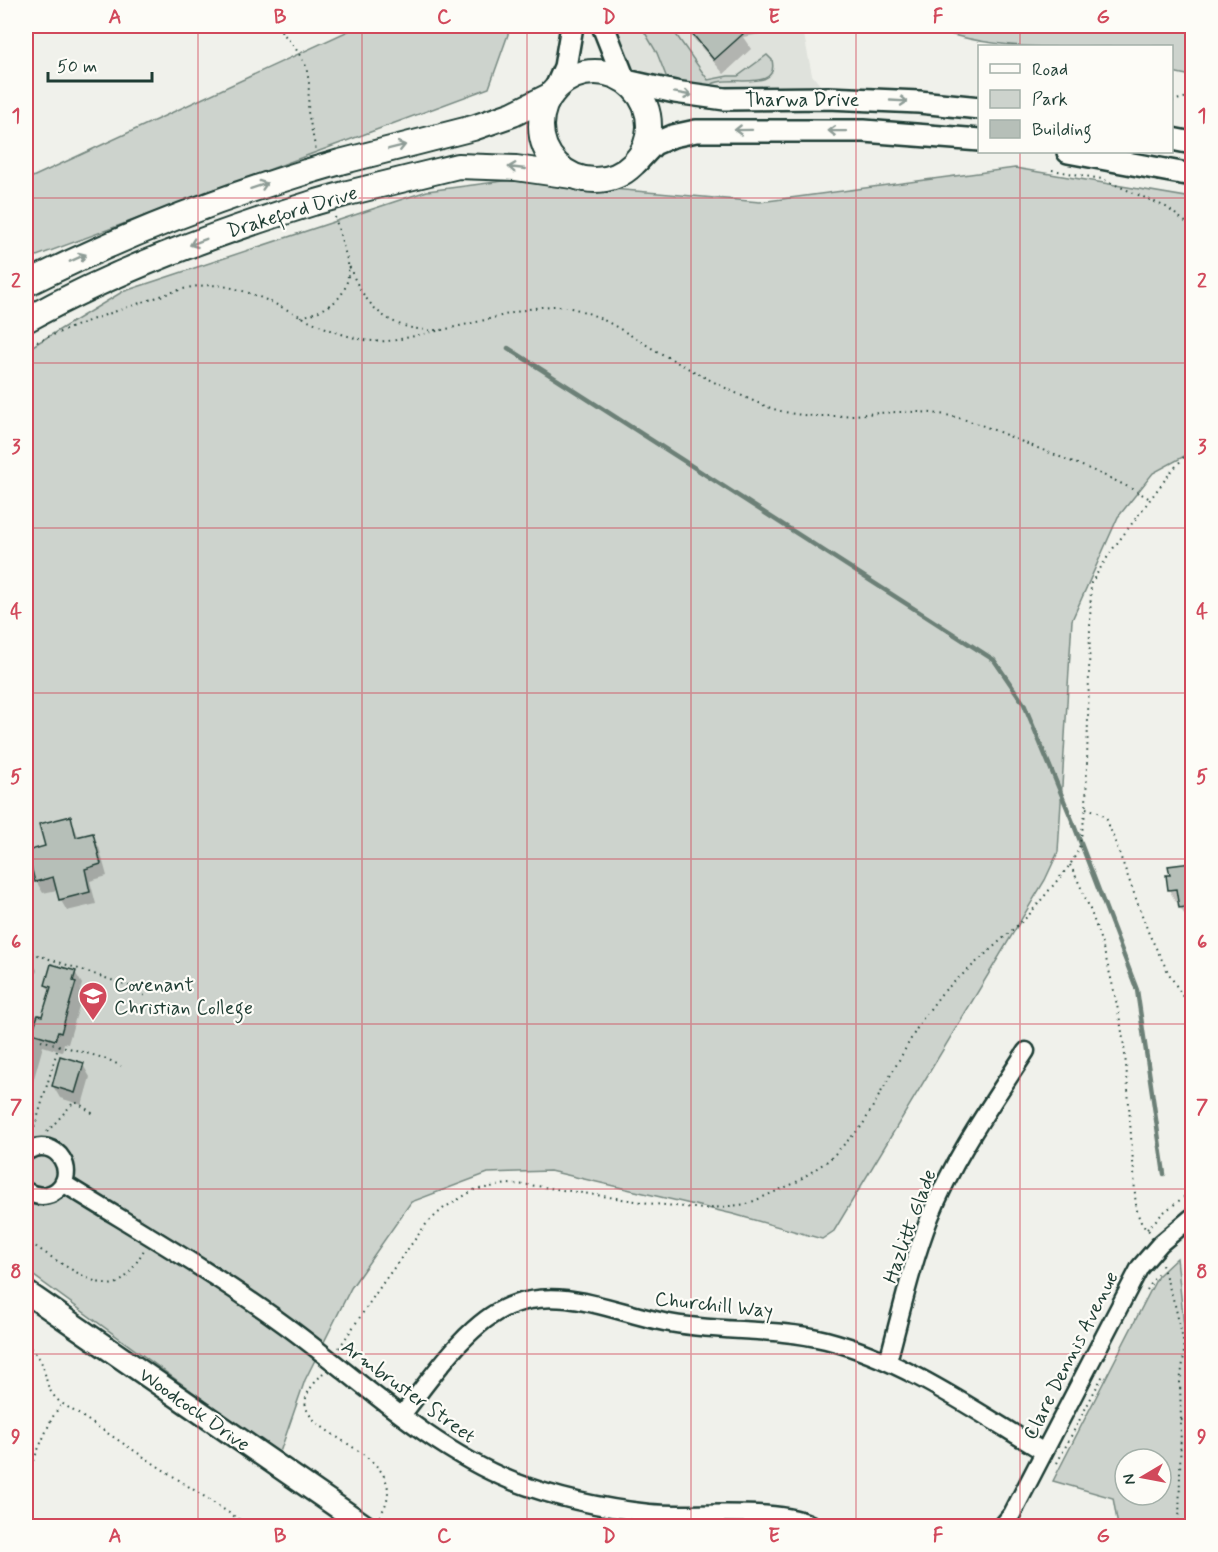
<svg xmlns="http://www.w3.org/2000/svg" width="1218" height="1552" font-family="Mynerve,sans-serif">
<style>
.built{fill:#dfe2dc}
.green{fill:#cdd3cd;stroke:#768880;stroke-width:1.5;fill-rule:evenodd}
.shadow{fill:#0003}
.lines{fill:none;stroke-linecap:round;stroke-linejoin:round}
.stream{stroke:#6c8077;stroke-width:4.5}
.building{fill:#b6bfb8;stroke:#1f3d34;stroke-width:1.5}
.minor-casing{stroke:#1f3d34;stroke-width:21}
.major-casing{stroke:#1f3d34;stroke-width:26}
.highway-casing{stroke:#1f3d34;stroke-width:28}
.path{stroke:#1f3d34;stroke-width:2;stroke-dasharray:1.5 4.5;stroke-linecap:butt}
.minor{stroke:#fdfcf7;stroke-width:16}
.major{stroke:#fdfcf7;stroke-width:21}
.highway{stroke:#fdfcf7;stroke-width:24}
.highway-bridge-casing{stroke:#1f3d34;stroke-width:28;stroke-linecap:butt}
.highway-bridge{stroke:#fdfcf7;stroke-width:24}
.oneway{stroke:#8e9c96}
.grid{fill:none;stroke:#d1495b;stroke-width:1.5;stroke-opacity:0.55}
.labels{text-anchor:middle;stroke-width:4.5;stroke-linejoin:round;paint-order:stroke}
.street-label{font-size:20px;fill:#1f3d34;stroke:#fdfcf7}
.poi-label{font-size:20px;fill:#1f3d34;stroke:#fdfcf7;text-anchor:start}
.neatline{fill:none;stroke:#d1495b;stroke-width:2}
.grid-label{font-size:20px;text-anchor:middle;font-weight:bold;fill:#d1495b}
</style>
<rect width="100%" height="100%" fill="#f0f1eb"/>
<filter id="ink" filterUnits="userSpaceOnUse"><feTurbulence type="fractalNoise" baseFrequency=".0167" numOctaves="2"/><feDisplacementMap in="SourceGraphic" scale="12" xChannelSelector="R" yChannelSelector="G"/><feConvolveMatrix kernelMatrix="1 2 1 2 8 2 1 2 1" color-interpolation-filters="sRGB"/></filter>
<g filter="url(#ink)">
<path class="built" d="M606 26H804L806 36 804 35 812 75 821 86H709L637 73 628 68Z"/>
<path class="green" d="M359 26H511L489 88 26 260V180Z
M641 26H670L708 80 728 76H738L767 55 772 60C780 95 725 72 709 86L668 81 657 53Z
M928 26H1192V76L1172 72V46C1098 46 996 56 928 26Z
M1015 168 1192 198V452L1153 473 1118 517 1072 620 1058 852 1045 880 834 1231 822 1239 733 1214 550 1171 488 1173 411 1202 351 1288 305 1380 279 1455 26 1270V350L122 292 427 191 511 180 760 202Z
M1177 1258 1192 1404V1526H1118L1113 1498 1053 1481 1158 1276ZM1125 1459H1161V1495H1125Z"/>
<path class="shadow" d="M683 26H783L784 30 743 37 751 49 724 74Z
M70 817 79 838 92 835 99 847 107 876 90 881 96 904 67 911 60 899 57 890 43 893 36 881 46 847Z
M1191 865 1192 868V919H1187L1180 907V901L1176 902 1169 890Z
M26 957 30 958 37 970 31 990 27 988 26 993Z
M75 972 82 984 80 991 82 996 68 1044 64 1043 62 1052 43 1046 26 1107V1012L43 1018 51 993 46 985Z
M83 1065 90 1077 82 1105 60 1098 53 1086Z"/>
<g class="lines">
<path class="stream" d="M508 348 994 660 1024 704 1072 820 1137 990 1164 1174"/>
</g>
<path class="building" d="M686 26H710L715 31 721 26H737L743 34 714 60Z
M71 816 76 837 93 833 101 864 85 869 90 892 59 900 53 877 35 882 27 851 45 846 39 824Z
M1191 863 1192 906 1179 908 1176 889 1168 890 1166 875H1170L1168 866Z
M51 964 76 971 73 981 76 982 61 1033 58 1032 55 1040 32 1033 38 1015 42 1016 51 987 45 985Z
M60 1056 84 1063 75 1093 52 1086Z"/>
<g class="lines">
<g class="minor-casing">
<path id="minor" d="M26 1152C57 1132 82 1177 53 1193 43 1198 34 1196 26 1191
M63 1183C137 1229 214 1273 285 1325 358 1378 426 1446 512 1481 556 1498 602 1508 649 1513 690 1517 782 1506 814 1526
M888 1361C901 1313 912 1263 930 1217 954 1157 991 1105 1026 1051
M402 1415C430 1380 467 1323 509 1306 562 1285 613 1312 664 1322 718 1333 773 1327 826 1340 906 1361 974 1410 1044 1452
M1002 1526 1012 1514 1140 1267 1160 1244 1192 1217"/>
</g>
<g class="major-casing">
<path id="major" d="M603 26 624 79
M626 81 675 92 725 99 828 98 919 102 980 108
M555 90 565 67 572 26
M1172 139 1192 143
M1068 152 1192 175
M637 162 654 144 673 136 696 131H864L980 140
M26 1292 365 1526"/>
</g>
<g class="highway-casing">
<path id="highway" d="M541 126a54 54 0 1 1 108 0a54 54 0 1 1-108 0Z
M340 162 473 128 513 114 551 95
M348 193 458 166 516 168 572 176
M26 284C116 239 209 202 306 172
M26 320C116 270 214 234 313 203"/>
</g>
<path class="path" d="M277 26 296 49 306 66 309 82 308 112 316 151
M1172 101 1192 96
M1052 170 1102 179 1166 207 1192 227
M335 217 348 263
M301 317C331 309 351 297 348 263 364 306 388 331 436 330
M26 347C62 330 101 316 140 303 168 294 198 280 228 287 276 297 325 337 373 341 380 342 388 341 396 340 428 333 461 326 493 318 513 313 535 306 556 306 595 308 629 336 662 354 697 373 732 393 768 407 822 427 876 407 931 413 966 416 998 432 1030 445 1070 461 1113 477 1150 499
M1086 808 1101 813 1107 820 1149 934 1168 972 1192 1012
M1070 865C1096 914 1111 971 1121 1026 1129 1074 1129 1124 1134 1172 1135 1188 1134 1208 1141 1222 1143 1227 1147 1229 1150 1232
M26 951 135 988 147 998
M41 1040 107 1059 121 1066
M47 1132 73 1103H78L95 1115
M33 1133 59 1044
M1147 1229 1164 1212 1192 1191
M26 1240C43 1251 99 1293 117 1283 129 1278 137 1261 144 1250
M1162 1265 1175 1305 1183 1340 1184 1356 1180 1382 1181 1420 1179 1526
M1147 1290 1160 1270
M26 1344C30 1348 36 1353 39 1358 49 1374 42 1387 60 1402L249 1526
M339 1348 385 1280 427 1223 444 1208 474 1190 507 1184 530 1185 655 1204 704 1209 747 1204 795 1183 829 1160 862 1126 921 1021 942 993 1028 916 1070 865 1079 849 1086 808 1091 583 1112 550 1170 473 1192 448
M323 1373C318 1379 310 1387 307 1395 290 1438 423 1451 379 1517
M1181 1420 1192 1422
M1180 1442 1192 1439
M1057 1463 1103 1375
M26 1477 52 1418 62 1403"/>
<use href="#minor" class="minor"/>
<use href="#major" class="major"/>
<use href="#highway" class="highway"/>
<g class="highway-bridge-casing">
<path id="highway-bridge" d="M306 172 340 162
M313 203 348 193"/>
</g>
<use href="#highway-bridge" class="highway-bridge"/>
</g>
<defs><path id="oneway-shaft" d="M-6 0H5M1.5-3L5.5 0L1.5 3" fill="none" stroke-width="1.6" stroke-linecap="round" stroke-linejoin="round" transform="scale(1.5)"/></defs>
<g class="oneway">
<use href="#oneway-shaft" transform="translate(683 94) rotate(10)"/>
<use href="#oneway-shaft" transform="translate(899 101) rotate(3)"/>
<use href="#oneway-shaft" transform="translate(743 130) rotate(179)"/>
<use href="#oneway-shaft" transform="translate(837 131) rotate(-179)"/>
<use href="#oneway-shaft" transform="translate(397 147) rotate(-14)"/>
<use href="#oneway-shaft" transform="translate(517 168) rotate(-174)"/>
<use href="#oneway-shaft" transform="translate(259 186) rotate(-18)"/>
<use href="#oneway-shaft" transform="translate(198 242) rotate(159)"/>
<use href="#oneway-shaft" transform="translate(78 258) rotate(-24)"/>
</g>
</g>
<path class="grid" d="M198 26V1526M362 26V1526M527 26V1526M691 26V1526M856 26V1526M1020 26V46M1020 152V1526M26 198H1192M26 363H1192M26 528H1192M26 693H1192M26 859H1192M26 1024H1192M26 1189H1192M26 1354H1192"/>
<defs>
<g id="school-pin" transform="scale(1.5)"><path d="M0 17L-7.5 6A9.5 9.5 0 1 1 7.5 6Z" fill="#d1495b" stroke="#fdfcf7"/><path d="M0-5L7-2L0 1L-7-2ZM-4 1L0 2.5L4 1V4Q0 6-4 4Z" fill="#fff"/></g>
</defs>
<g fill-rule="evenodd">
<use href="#school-pin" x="93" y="996"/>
</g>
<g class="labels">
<g class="street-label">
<text x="802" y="106">Tharwa Drive</text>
<text transform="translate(292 211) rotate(-17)" y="7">Drakeford Drive</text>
<text transform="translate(909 1226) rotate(-70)" y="7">Hazlitt Glade</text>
<text transform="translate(714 1304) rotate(6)" y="7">Churchill Way</text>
<text transform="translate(1070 1355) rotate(-63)" y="7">Clare Dennis Avenue</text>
<text transform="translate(409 1391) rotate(36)" y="7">Armbruster Street</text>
<text transform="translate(195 1409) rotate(35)" y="7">Woodcock Drive</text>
</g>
<g class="poi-label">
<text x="114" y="991">Covenant<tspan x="114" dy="23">Christian College</tspan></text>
</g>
</g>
<rect width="1218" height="1552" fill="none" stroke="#fdfcf7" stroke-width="66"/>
<rect x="978" y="45" width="195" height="108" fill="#fdfcf7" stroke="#a4b0a9" stroke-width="1.5"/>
<rect x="990" y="64" width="30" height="9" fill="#fdfcf7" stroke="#a4b0a9" stroke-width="1.5"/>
<text x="1032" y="75" font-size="18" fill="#1f3d34">Road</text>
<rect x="990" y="90" width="30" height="18" fill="#cdd3cd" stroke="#a4b0a9" stroke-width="1.5"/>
<text x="1032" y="105" font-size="18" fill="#1f3d34">Park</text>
<rect x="990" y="120" width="30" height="18" fill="#b6bfb8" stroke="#a4b0a9" stroke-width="1.5"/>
<text x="1032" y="135" font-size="18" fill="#1f3d34">Building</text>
<g transform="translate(1143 1477) rotate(260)"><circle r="28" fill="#fdfcf7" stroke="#a4b0a9" stroke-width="1.5"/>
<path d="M0-4.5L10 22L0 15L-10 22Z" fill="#d1495b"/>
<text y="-9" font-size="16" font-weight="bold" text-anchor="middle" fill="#1f3d34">N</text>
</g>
<path d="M48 72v9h104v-9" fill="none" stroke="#1f3d34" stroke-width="3"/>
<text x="57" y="72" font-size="18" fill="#1f3d34" stroke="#fdfcf7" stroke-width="4.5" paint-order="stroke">50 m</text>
<rect x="33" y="33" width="1152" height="1486" class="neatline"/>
<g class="grid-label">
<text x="115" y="23">A</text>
<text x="280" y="23">B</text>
<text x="444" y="23">C</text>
<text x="609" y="23">D</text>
<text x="774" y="23">E</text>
<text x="938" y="23">F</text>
<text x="1103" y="23">G</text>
<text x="16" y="122">1</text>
<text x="1202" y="122">1</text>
<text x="16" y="287">2</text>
<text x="1202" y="287">2</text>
<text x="16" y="453">3</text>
<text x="1202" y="453">3</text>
<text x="16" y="618">4</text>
<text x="1202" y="618">4</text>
<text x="16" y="783">5</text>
<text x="1202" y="783">5</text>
<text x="16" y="948">6</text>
<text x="1202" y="948">6</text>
<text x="16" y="1113">7</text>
<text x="1202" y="1113">7</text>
<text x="16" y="1278">8</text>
<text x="1202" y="1278">8</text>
<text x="16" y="1443">9</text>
<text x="1202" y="1443">9</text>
<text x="115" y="1542">A</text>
<text x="280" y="1542">B</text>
<text x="444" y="1542">C</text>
<text x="609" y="1542">D</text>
<text x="774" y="1542">E</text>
<text x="938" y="1542">F</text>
<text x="1103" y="1542">G</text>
</g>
</svg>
